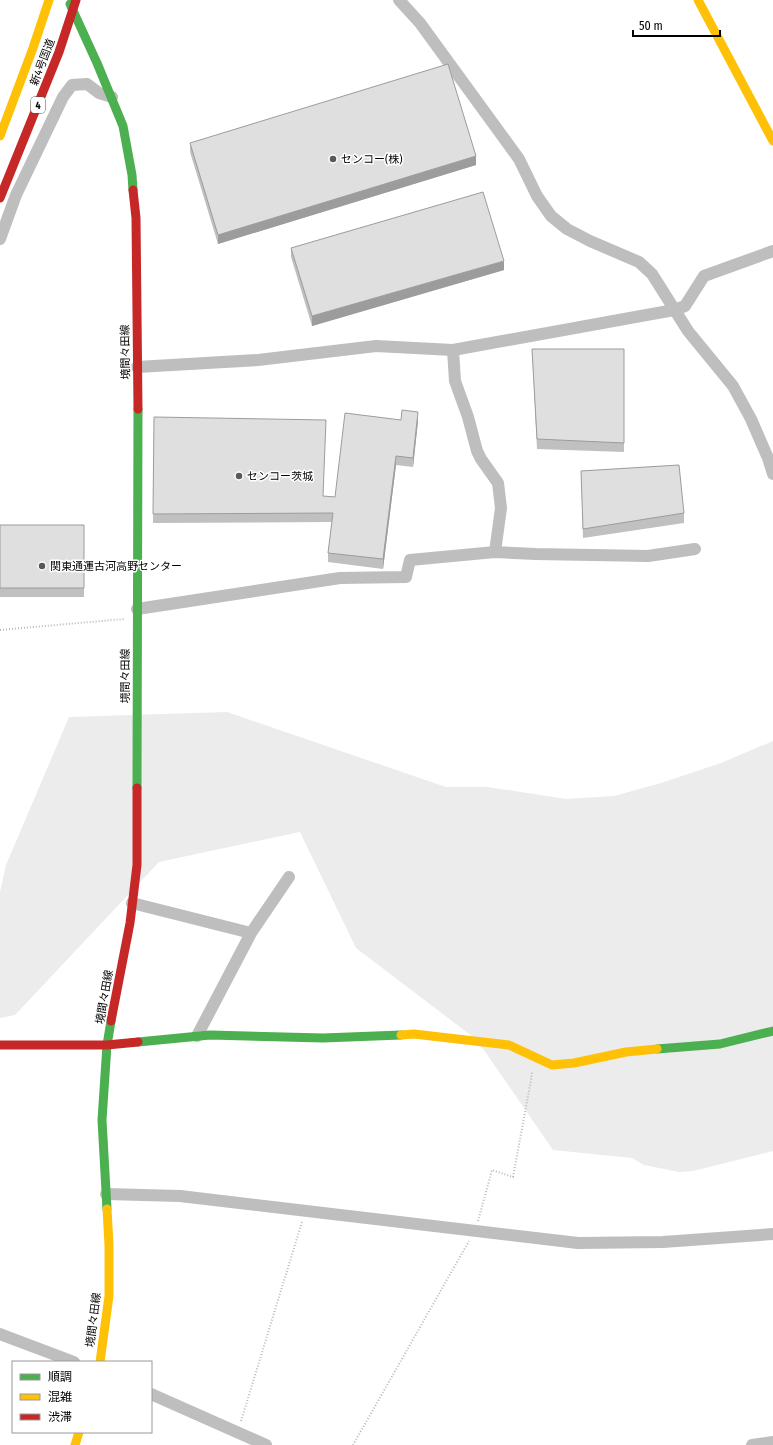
<svg xmlns="http://www.w3.org/2000/svg" width="773" height="1445" font-family="'Fira Sans Condensed','Noto Sans JP',sans-serif">
<style>
.green{fill:#ececec}
.lines{fill:none;stroke-linecap:round;stroke-linejoin:round}
.path{stroke:#b9b9b9;stroke-width:2;stroke-dasharray:1 2;stroke-linecap:butt}
.street{stroke:#bebebe;stroke-width:12}
.fast{stroke:#4caf50;stroke-width:9}
.slow{stroke:#ffc107;stroke-width:9}
.jam{stroke:#c62828;stroke-width:9}
.wall{fill:#c0c0c0}
.shaded-wall{fill:#9c9c9c}
.building{fill:#dfdfdf;stroke:#9c9c9c}
.poi-dot{fill:#595959;stroke:#fff;stroke-width:1.5}
.labels{text-anchor:middle;stroke-width:3;stroke-linejoin:round;paint-order:stroke}
.shield{fill:#fff;stroke:#4c4c4c;stroke-width:1}
.shield-label{font-size:10px;font-weight:bold;fill:#000}
.street-label{font-size:11px;fill:#000;stroke:#fff}
.poi-label{font-size:11px;fill:#000;stroke:#fff;text-anchor:start}
</style>
<rect width="100%" height="100%" fill="#fff"/>
<path class="green" d="M227 712 446 787H488L566 799 614 796 661 783 721 763 773 741V1151L693 1171 679 1172 644 1165 632 1158 553 1150 477 1040 356 948 300 832 159 862 15 1015 0 1018V892L6 865 69 717Z"/>
<g class="lines">
<path class="path" d="M0 630 124 619
M478 1221 492 1170 513 1177 531 1080 532 1072
M241 1421 302 1222
M353 1445 469 1241"/>
<path class="street" d="M399 0 420 23 519 159 537 196 551 216 567 229 590 241 639 262 652 274 688 331 733 386 751 419 768 458 773 474
M0 239 16 195 63 97 72 85 87 84 99 93 112 97
M453 350 455 381 468 417 477 451 481 459 498 483 501 508 495 552
M137 367 258 360 376 346 453 350 674 310 685 306 704 276 773 251
M137 609 340 578 406 577 410 560 495 552 536 554 648 556 695 549
M132 903 251 933 197 1036
M251 933 289 877
M106 1194 180 1196 578 1243 663 1242 773 1234
M0 1334 74 1362
M151 1394 266 1445
M752 1445 773 1442"/>
<path class="fast" d="M70 4 97 63 123 126 132 175 133 190
M137 788 138 409
M138 1042 210 1035 323 1038 401 1035
M657 1049 720 1044 773 1031
M107 1209 102 1120 107 1045 111 1021"/>
<path class="slow" d="M698 0 773 141
M0 136 33 48 49 0
M401 1035 414 1034 509 1045 552 1065 574 1063 626 1052 657 1049
M100 1362 109 1296V1245L107 1209
M75 1445 79 1432"/>
<path class="jam" d="M133 190 136 218 138 409
M0 198 59 52 76 0
M111 1021 130 923 137 865V788
M0 1045H107L138 1042"/>
</g>
<path class="wall" d="M190 143 476 165 218 244 190 152Z
M291 248 504 270 312 326 291 257Z
M532 349H624V452L537 449Z
M154 417 324 496 335 497 401 420 418 421 413 467 396 465 383 569 328 562V553L332 522 153 523Z
M581 471 684 513V523L583 538Z
M0 525H84V597H0Z"/>
<path class="shaded-wall" d="M476 156V165L218 244V235Z
M504 261V270L312 326V316Z
M418 412V421L413 467V458Z
M396 456V465L383 569V559Z"/>
<path class="building" d="M448 64 476 156 218 235 190 143Z
M483 192 504 261 312 316 291 248Z
M532 349H624V443L537 439Z
M402 410 418 412 413 458 396 456 383 559 328 553 333 513 153 514 154 417 326 420 323 496 335 497 345 413 401 420Z
M679 465 684 513 583 529 581 471Z
M0 525H84V588H0Z"/>
<g class="poi-dot">
<circle cx="333" cy="159" r="4"/>
<circle cx="239" cy="476" r="4"/>
<circle cx="42" cy="566" r="4"/>
</g>
<g class="labels">
<rect class="shield" x="31" y="97" width="14" height="16" rx="3"/>
<g class="shield-label">
<text x="38" y="109">4</text>
</g>
<g class="street-label">
<text transform="translate(42 62) rotate(-69)" y="4">新4号国道</text>
<text transform="translate(125 352) rotate(-91)" y="4">境間々田線</text>
<text transform="translate(125 676) rotate(-90)" y="4">境間々田線</text>
<text transform="translate(104 997) rotate(-80)" y="4">境間々田線</text>
<text transform="translate(93 1320) rotate(-83)" y="4">境間々田線</text>
</g>
<g class="poi-label">
<text x="341" y="163">センコー(株)</text>
<text x="247" y="480">センコー茨城</text>
<text x="50" y="570">関東通運古河高野センター</text>
</g>
</g>
<rect x="12" y="1361" width="140" height="72" fill="#ffffff" stroke="#999999"/>
<rect x="20" y="1374" width="20" height="6" fill="#4caf50" stroke="#999999"/>
<text x="48" y="1381" font-size="12" fill="#000000">順調</text>
<rect x="20" y="1394" width="20" height="6" fill="#ffc107" stroke="#999999"/>
<text x="48" y="1401" font-size="12" fill="#000000">混雑</text>
<rect x="20" y="1414" width="20" height="6" fill="#c62828" stroke="#999999"/>
<text x="48" y="1421" font-size="12" fill="#000000">渋滞</text>
<path d="M633 30v6h87v-6" fill="none" stroke="#000000" stroke-width="2"/>
<text x="639" y="30" font-size="12" fill="#000000" stroke="#ffffff" stroke-width="3" paint-order="stroke">50 m</text>
</svg>
